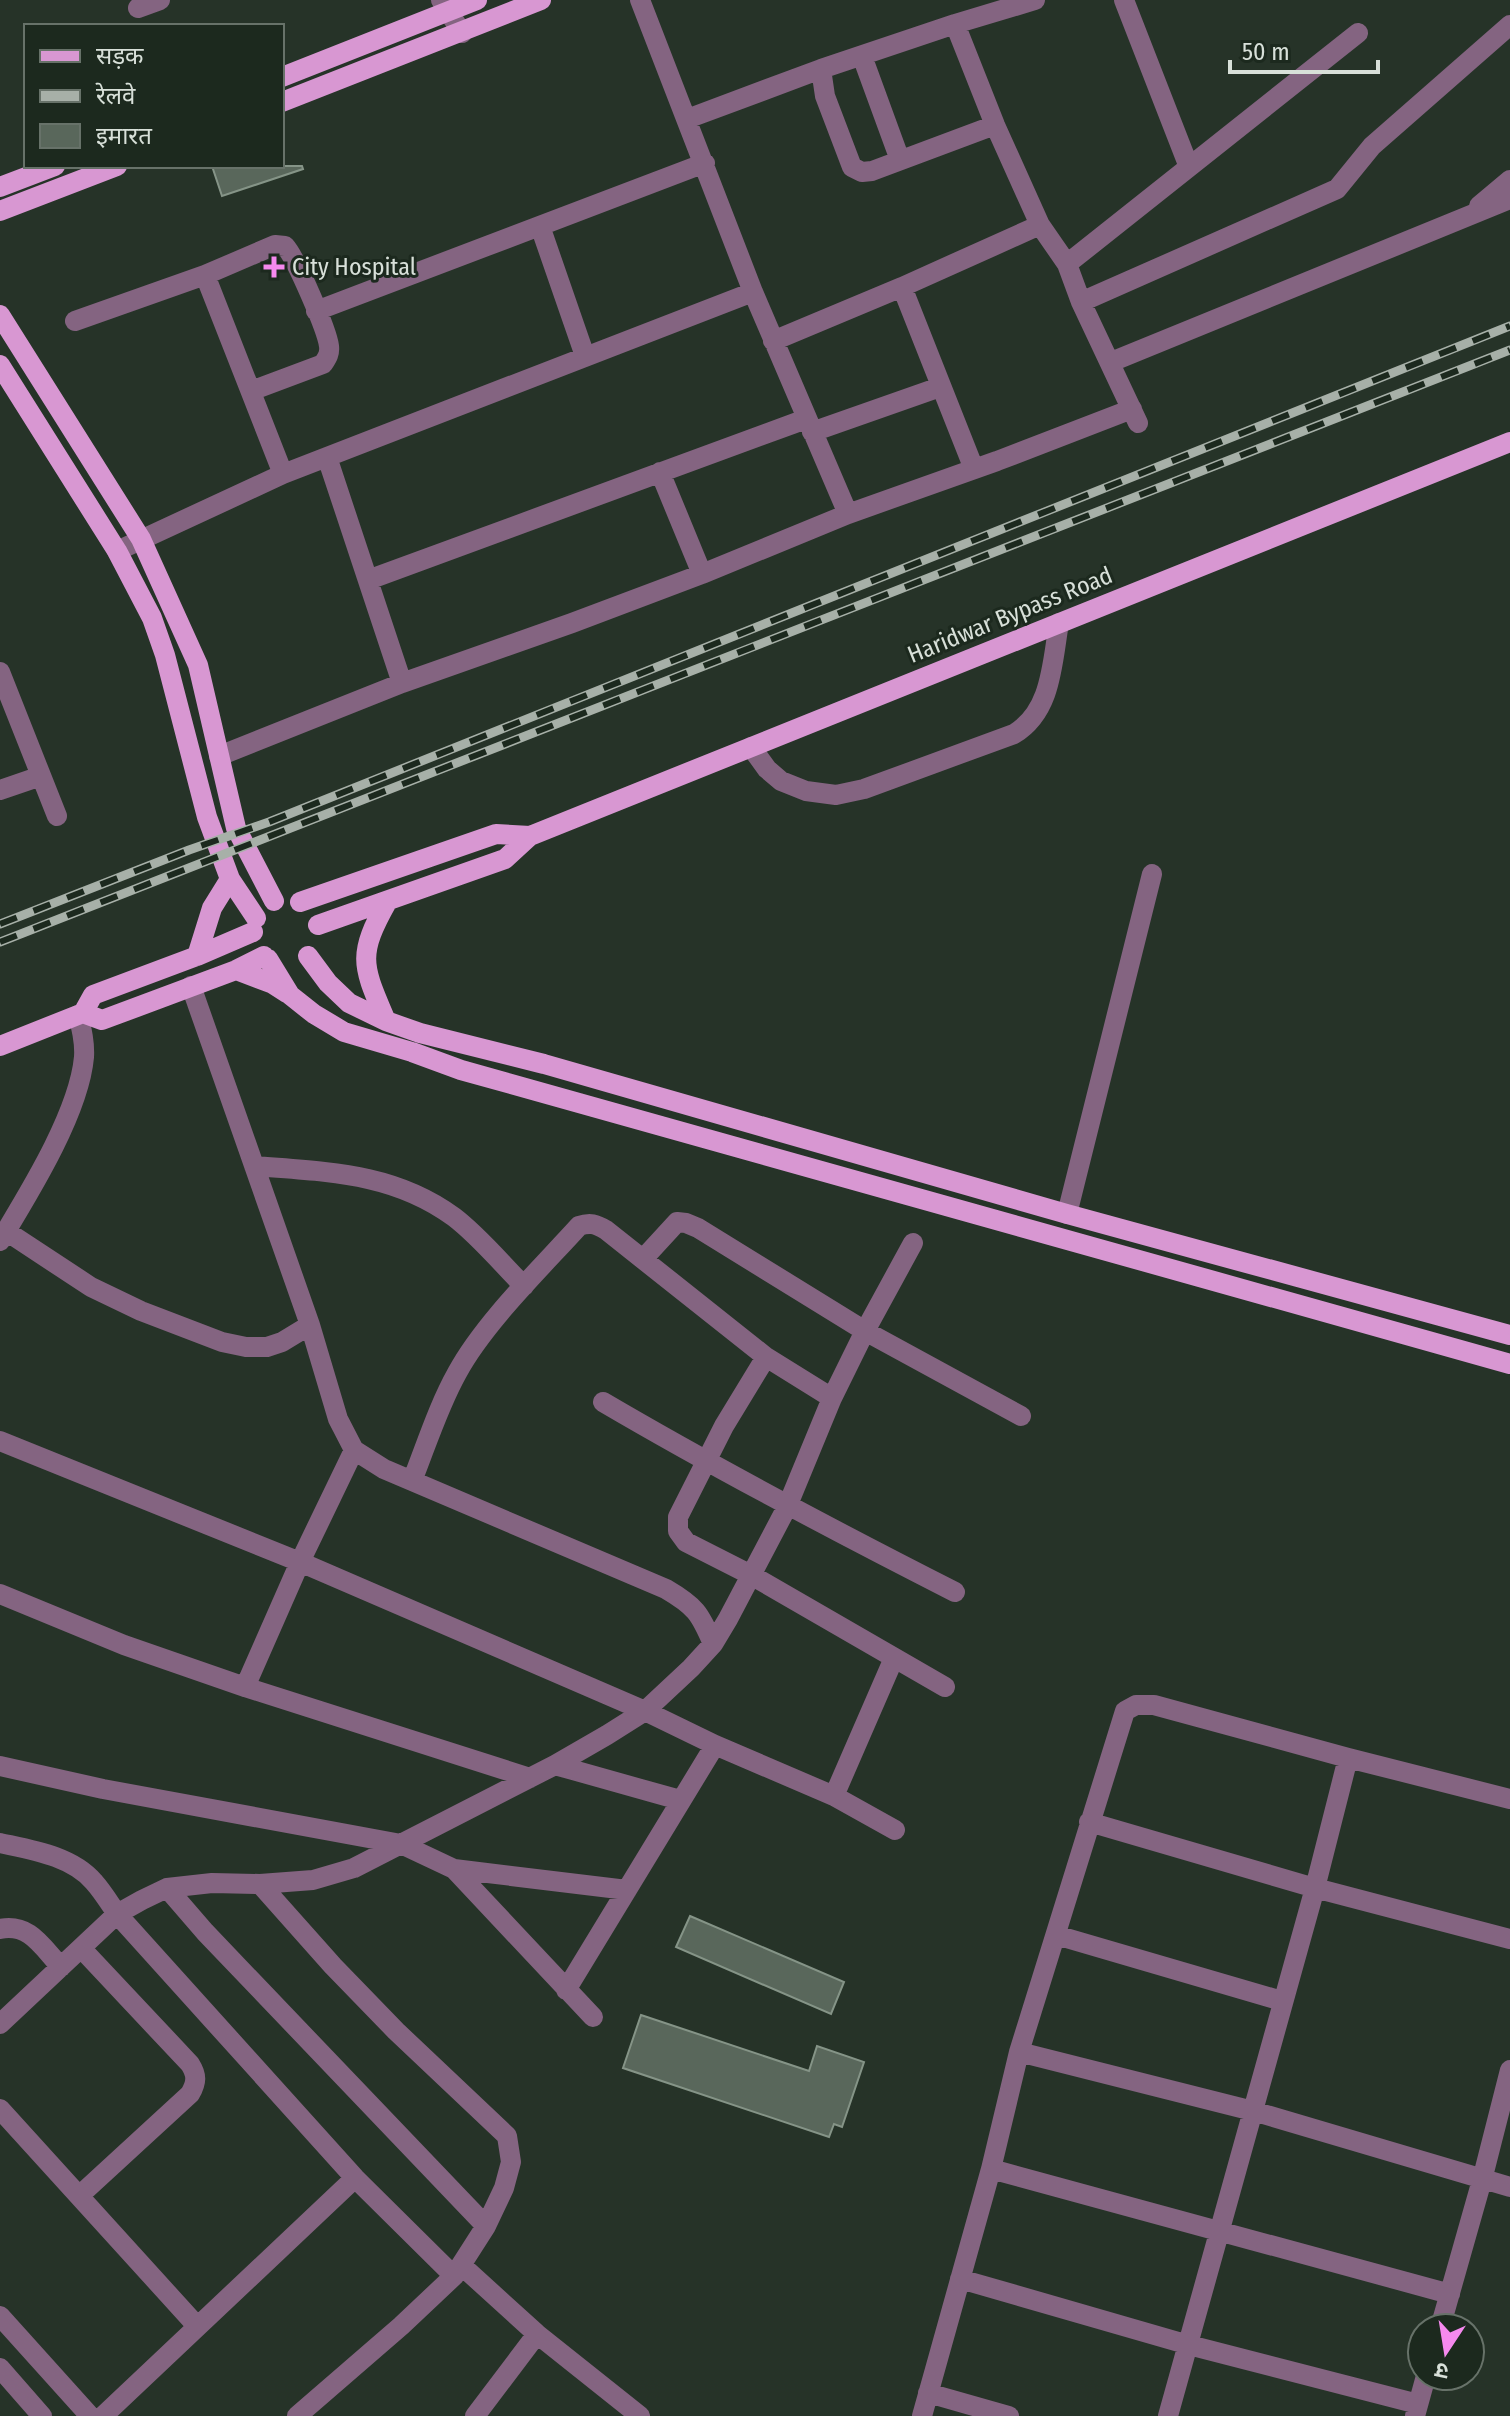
<svg xmlns="http://www.w3.org/2000/svg" width="1510" height="2416" font-family="'Fira Sans Condensed','Noto Sans Devanagari',sans-serif">
<style>
.building{fill:#59675b;stroke:#859487;stroke-width:2}
.lines{fill:none;stroke-linecap:round;stroke-linejoin:round}
.minor{stroke:#846481;stroke-width:20}
.major{stroke:#d897d2;stroke-width:20}
.rail-casing{stroke:#a7b0a8;stroke-width:9}
.rail{stroke:#1c291e;stroke-width:6;stroke-dasharray:18;stroke-linecap:butt}
.poi-dot{fill:#f589ee;stroke:#1c291e;stroke-width:3}
.labels{text-anchor:middle;stroke-width:6;stroke-linejoin:round;paint-order:stroke}
.poi-label{font-size:24px;fill:#d8e0d9;stroke:#1c291e;text-anchor:start}
.street-label{font-size:24px;fill:#d8e0d9;stroke:#1c291e}
</style>
<rect width="100%" height="100%" fill="#263328"/>
<path class="building" d="M212 166H302L303 169 222 196Z
M690 1916 844 1982 831 2014 676 1947Z
M641 2015 809 2071 817 2046 864 2062 842 2127 834 2124 829 2137 623 2068Z"/>
<g class="lines">
<path class="minor" d="M441 0 462 33
M640 0 753 292 848 514
M1035 0 955 24 995 125 1040 225 1067 264 1081 302 1138 423
M1124 0 1189 167
M138 8 160 0
M955 24 821 69 825 96 852 167 862 172 872 171 995 125
M862 56 900 160
M687 119 821 69
M1479 206 1510 180
M540 226 585 356
M1067 264 1358 33
M205 275 283 474
M902 287 974 469
M1081 302 1337 189 1372 146 1510 25
M316 311 705 163
M75 321 205 275 275 245 285 246C296 258 327 330 329 346 330 354 327 358 323 364L251 391
M773 341 902 287 1040 225
M1111 362 1510 199
M812 432 940 387
M327 457 402 683
M660 472 702 574
M117 551 283 474 753 292
M368 580 806 419
M0 672 57 816
M751 747 767 769 781 781 806 791 836 795 864 789 1014 734C1052 711 1052 663 1059 623
M219 756 402 683 572 623 702 574 848 514 997 461 1132 409
M0 790 41 776
M254 1166C326 1172 393 1172 454 1217 479 1236 501 1263 524 1286
M1067 1214 1152 874
M6 1231 91 1287 141 1311 222 1342 246 1347H267L282 1342 310 1325
M0 1241C29 1193 79 1113 84 1057 85 1042 82 1029 78 1015
M643 1259 677 1222 686 1223 698 1228 865 1331 1021 1416
M766 1357 724 1426 678 1517V1531L686 1542 751 1575 945 1687
M603 1402C719 1470 835 1531 955 1592
M0 1441 300 1562 645 1711 715 1745 834 1796 895 1830
M412 1481C426 1446 438 1407 457 1373 484 1323 540 1269 579 1226 590 1222 596 1224 606 1230L766 1357 832 1398
M0 1594 124 1645 245 1687 530 1778
M713 1644 728 1619 787 1507 832 1398 865 1331 913 1243
M245 1687 300 1562 354 1450
M555 1765 680 1800
M0 1766 103 1789 401 1844 454 1869 627 1890
M834 1796 894 1658
M1089 1822 1315 1888 1510 1939
M0 1843C32 1850 72 1856 94 1882 103 1892 110 1904 117 1914L355 2178 454 2276
M454 1869 593 2017
M260 1884 333 1966 396 2031 507 2136 511 2162 504 2188 486 2226 454 2276 401 2326 297 2416
M167 1888 205 1932 486 2226
M0 1929C30 1923 42 1947 61 1967
M1056 1935 1282 2001
M566 1990 715 1745
M0 2024 117 1914 142 1900 167 1888 212 1883 260 1884 313 1880 354 1868 555 1765 607 1735 645 1711 691 1668 713 1644C700 1613 695 1606 666 1589L384 1469 354 1450 338 1419 310 1325 191 986
M1019 2052 1253 2111 1510 2187
M0 2109 197 2326
M991 2169 1450 2294
M79 2196 190 2094C197 2082 197 2075 190 2064L81 1948
M461 2265 537 2334 640 2416
M960 2279 1189 2345 1418 2404
M0 2316 90 2416
M1440 2328 1482 2180 1510 2070
M0 2368 42 2416
M928 2393 1009 2416
M103 2416 355 2178
M475 2416 537 2334
M922 2416 991 2169 1019 2052 1125 1711 1136 1705H1154L1348 1758 1510 1799
M1168 2416 1315 1888 1348 1758
M1415 2416 1426 2376"/>
<path class="major" d="M282 77 477 0
M282 102 541 0
M0 187 55 166
M0 211 117 166
M0 315 141 539 198 665 236 828 274 901
M0 365 117 551 152 618 165 655 207 817 230 879 256 918
M300 902 496 834 530 836
M318 925 505 859 530 836 1510 442
M197 956 212 908 230 879
M308 956 328 983 349 1003 386 1021 420 1033 544 1064 1067 1214 1510 1335
M268 959 290 995 314 1014 344 1032 412 1052 461 1070 1510 1364
M236 970 273 984 287 993
M83 1013 102 1020 236 970 264 956
M386 1021C363 966 356 957 387 902
M0 1046 83 1013 93 995 197 956 253 932"/>
<g class="rail-casing">
<path id="rail" d="M0 924 189 850 269 822 1510 326
M0 942 1510 350"/>
</g>
<use href="#rail" class="rail"/>
</g>
<path class="poi-dot" d="M270 255h8v8h8v8h-8v8h-8v-8h-8v-8h8z"/>
<g class="labels">
<g class="poi-label">
<text x="292" y="275">City Hospital</text>
</g>
<g class="street-label">
<text transform="translate(1010 615) rotate(-22)" y="8">Haridwar Bypass Road</text>
</g>
</g>
<rect x="24" y="24" width="260" height="144" fill="#1c291e" stroke="#677269" stroke-width="2"/>
<rect x="40" y="50" width="40" height="12" fill="#d897d2" stroke="#677269" stroke-width="2"/>
<text x="96" y="64" font-size="24" fill="#d8e0d9">सड़क</text>
<rect x="40" y="90" width="40" height="12" fill="#a7b0a8" stroke="#677269" stroke-width="2"/>
<text x="96" y="104" font-size="24" fill="#d8e0d9">रेलवे</text>
<rect x="40" y="124" width="40" height="24" fill="#59675b" stroke="#677269" stroke-width="2"/>
<text x="96" y="144" font-size="24" fill="#d8e0d9">इमारत</text>
<g transform="translate(1446 2352) rotate(192)"><circle r="38" fill="#1c291e" stroke="#677269" stroke-width="2"/>
<path d="M0-6L14 30L0 20L-14 30Z" fill="#f589ee"/>
<text y="-12" font-size="22" font-weight="bold" text-anchor="middle" fill="#d8e0d9">उ</text>
</g>
<path d="M1230 60v12h148v-12" fill="none" stroke="#d8e0d9" stroke-width="4"/>
<text x="1242" y="60" font-size="24" fill="#d8e0d9" stroke="#1c291e" stroke-width="6" paint-order="stroke">50 m</text>
</svg>
